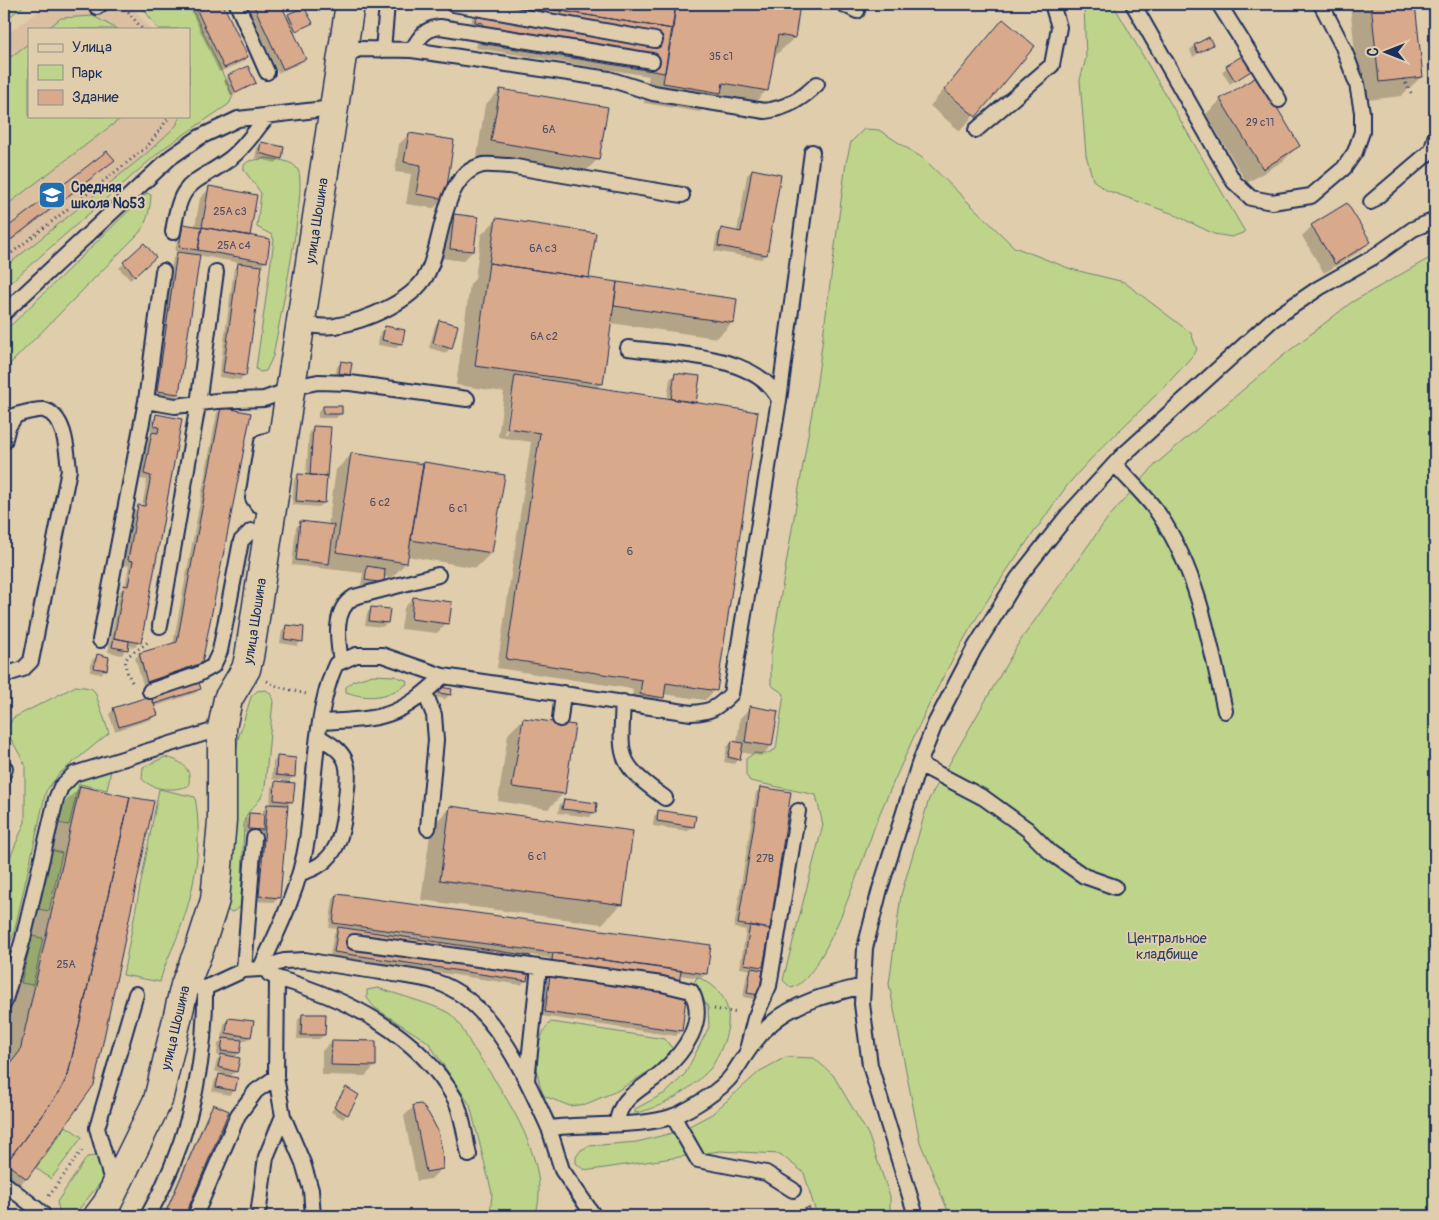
<svg xmlns="http://www.w3.org/2000/svg" width="1439" height="1220" font-family="Pangolin,sans-serif">
<style>
.built{fill:#dabfa0}
.green{fill:#bed48a;stroke:#6c8274}
.shadow{fill:#0003;fill-rule:evenodd}
.building{fill:#d9a98b;stroke:#1b2f5e}
.lines{fill:none;stroke-linecap:round;stroke-linejoin:round}
.lane-casing{stroke:#1b2f5e;stroke-width:18}
.street-casing{stroke:#1b2f5e;stroke-width:31}
.path{stroke:#1b2f5e;stroke-width:3;stroke-dasharray:1 4;stroke-linecap:butt}
.lane{stroke:#e0cdab;stroke-width:14}
.street{stroke:#e0cdab;stroke-width:28}
.labels{text-anchor:middle;stroke-width:4;stroke-linejoin:round;paint-order:stroke}
.number-label{font-size:11px;fill:#4a4e69}
.poi-label{font-size:14px;font-weight:bold;fill:#1b2f5e;stroke:#e0cdab;text-anchor:start}
.street-label{font-size:14px;fill:#1b2f5e;stroke:#e0cdab}
.park-label{font-size:14px;fill:#2b4062;stroke:#e0cdab}
</style>
<rect width="100%" height="100%" fill="#e0cdab"/>
<filter id="ink" filterUnits="userSpaceOnUse"><feTurbulence type="fractalNoise" baseFrequency=".02" numOctaves="2"/><feDisplacementMap in="SourceGraphic" scale="10" xChannelSelector="R" yChannelSelector="G"/><feConvolveMatrix kernelMatrix="1 2 1 2 8 2 1 2 1" color-interpolation-filters="sRGB"/></filter>
<g filter="url(#ink)">
<path class="built" d="M49 4H130L150 29H29V116H189L202 112 4 274V36Z"/>
<path class="green" d="M4 4H26L4 21Z
M140 4H190L233 96 229 104 164 148 4 288V268L146 154 176 126 180 116H189V29H158Z
M1084 4H1113L1245 232 1232 237 1214 234 1171 213 1106 190 1093 180 1086 155 1080 80 1086 58Z
M93 16 117 29H47L61 18Z
M29 43V116H124L4 207V62Z
M864 129 879 130 924 159 1014 247 1071 269 1124 282 1191 333 1197 350C1161 395 1115 431 1077 474 1063 489 1052 507 1040 524 989 592 946 665 911 743 900 768 888 794 877 820 865 852 824 982 791 988L783 980 823 825 816 795 750 781 746 775V759L754 753 766 754 776 749 784 694 771 685V653L817 382 846 163 851 142Z
M267 158C277 160 293 160 298 170 308 188 278 328 273 356L266 371 260 372 256 369 274 240 272 235 257 227 261 193 244 170V165L249 161Z
M147 193 151 195C150 209 148 220 140 232L4 370V332Z
M1435 255V1216H950L920 1142 889 984 901 895 929 799 1018 644 1107 519 1156 464 1285 354 1352 302Z
M373 675 394 676 406 680 407 684C386 698 369 700 346 692V687L353 681Z
M76 686 91 688 95 692 109 733 59 774 46 791 14 933 4 957V872L25 822V764L10 737 8 727 13 718Z
M266 690 271 694 273 701 265 787C259 809 249 804 244 822L241 907 232 912 226 910 225 846 238 739 251 697 257 691Z
M165 757C180 760 194 769 188 786 173 791 154 791 142 779L143 767Z
M111 770 107 790 79 784 69 825 58 823C66 786 72 776 111 770Z
M159 789 195 797C203 841 195 891 179 932 173 949 164 964 160 982L123 975Z
M51 850 62 853 49 911 38 909Z
M32 936 43 938 33 985 21 983Z
M697 977C730 990 735 1018 721 1049 717 1055 715 1064 710 1069 690 1090 663 1108 635 1113V1109L667 1092 685 1074 709 1027 708 1007 693 985Z
M378 988C392 993 442 1007 450 1014 460 1021 467 1039 474 1049 502 1090 554 1163 535 1216H490L492 1193 470 1105 428 1042 375 1008 367 998V990Z
M551 1022 665 1039 672 1048 664 1062 617 1091 586 1104 570 1106 544 1096C534 1077 534 1036 551 1022Z
M786 1057 814 1058 833 1075 868 1134 890 1196V1216H817L804 1173 780 1154 720 1151 591 1170 583 1169 576 1163V1157L581 1150 589 1146 637 1142 680 1131 712 1114 760 1071Z
M66 1126 82 1137 51 1179 36 1168Z
M96 1156 105 1171 101 1182 74 1215 65 1216 60 1213 57 1202 87 1157Z"/>
<path class="shadow" d="M195 4H222L247 57 242 62 219 72 190 9Z
M252 4H279L286 18 289 15 311 23 293 34 304 58 300 63 278 73 248 8Z
M474 4H799L794 38 774 57 767 90 747 110 708 104 700 112 644 103 649 76 476 48 479 27 471 26Z
M1350 4H1414L1421 77 1401 96 1360 101Z
M1003 21 1033 47 960 131 930 106Z
M1212 45 1193 57 1190 50 1194 46Z
M1227 67 1252 69 1230 84 1222 72Z
M229 76 255 83 231 96 224 81Z
M500 90 598 159 583 174 477 156 485 105Z
M1221 100 1298 146 1283 161 1247 183 1206 114Z
M409 134 444 198 434 208 406 204 411 174 395 172 399 144Z
M262 143 280 158 276 163 255 158 257 148Z
M107 152 113 160 103 170 4 246V231Z
M752 171 766 254 761 259 714 251 717 234 722 230 737 232 747 175Z
M210 188 249 235 265 262 260 267 244 375 240 380 219 377 234 269 240 263 198 255 178 394 174 398 153 395 173 258 180 252 175 251 179 230 184 225 195 227 200 198Z
M455 215 473 251 463 261 441 258 445 225Z
M496 220 588 279 736 300 732 323 717 338 610 323 601 384 596 389 667 400 670 379 675 374 695 402 715 690 705 700 663 694 653 707 631 704 633 689 497 668 531 442 498 437 504 392 456 385 470 284 475 279 481 235ZM511 393H513L507 434H505Z
M1312 226 1369 242 1359 252 1324 273 1302 236Z
M144 245 150 261 130 280 119 268Z
M440 321 450 348 446 353 429 348 435 326Z
M385 328 401 343 396 348 378 345 380 332Z
M341 362 349 375 344 379 335 378 337 367Z
M323 407 341 413 336 418H318V412Z
M221 408 201 663 193 669 200 689 195 693 153 707 156 715 152 719 115 731 109 714 114 709 147 698 135 658 140 654 173 644 217 413Z
M157 416 180 420 139 642 135 647 127 646 122 655 108 652 120 591 125 586 129 566 124 565 134 511 139 507H142L147 480 140 479 148 438 154 431H150L152 420Z
M314 427 324 503 319 507 292 505 294 480 299 475 306 476 309 432Z
M352 454 504 477 491 553 476 568 407 556 406 563 391 578 383 577V582L378 587 361 585 363 573 292 565 296 527 301 523 328 526 336 470Z
M413 598 447 623 437 633 401 629 404 608Z
M372 608 387 623 382 627 365 625 367 613Z
M286 626 301 641 297 646 280 643 282 631Z
M97 656 105 669 101 674 90 672 92 660Z
M440 688 450 694 445 699 435 697Z
M750 708 771 746 761 756 740 752 739 759 734 764 724 762 727 747 732 742 737 743 740 718Z
M523 719 563 794 548 809 498 801 508 734Z
M277 758 294 776 289 781 272 779 273 762Z
M276 783 292 801 287 806 279 898 274 902 255 901 261 830 257 834 244 833 245 819 250 815 263 816V810L270 805 271 787Z
M80 787 26 1178 6 1198 4 1196V1027L52 815Z
M760 788 762 967 758 971V994L753 999 743 997 747 974 751 970 740 968 746 930 734 928 756 793Z
M564 800 594 812 590 817 558 813 560 804Z
M451 807 622 904 602 924 421 900 431 827Z
M659 811 693 826 688 831 653 826 654 816Z
M337 895 706 974 701 978 679 975 676 997 685 998 681 1031 676 1036 541 1016 549 958 530 955 526 980 521 985 330 956 334 933 338 929 329 928 333 900Z
M302 1015 324 1035 319 1039H297L298 1020Z
M228 1019 250 1037 245 1041H240L239 1053 234 1058 236 1071 230 1077 234 1090 229 1095 212 1091 215 1080 222 1073 214 1071 217 1060 221 1056 217 1055 218 1044 224 1038H222L224 1024Z
M332 1041 375 1066 365 1076 322 1075V1051Z
M346 1088 347 1114 343 1119 331 1112Z
M214 1106 228 1112 184 1216H163L209 1110Z
M414 1106 441 1169 431 1179 417 1181 404 1116Z"/>
<path class="building" d="M194 4H223L248 57 224 68Z
M253 4H281L306 59 283 69Z
M477 4H518L673 29 665 73 480 43 483 23 475 22Z
M518 4H676L673 29Z
M676 4H800L795 38 778 35 768 91 723 83 721 93 663 83Z
M1371 4H1415L1423 77 1379 82Z
M304 7 313 23 296 31 288 14Z
M1003 19 1035 46 976 117 944 90Z
M1209 37 1213 45 1198 53 1194 45Z
M1245 54 1254 69 1235 81 1226 66Z
M248 66 256 83 236 93 228 75Z
M1258 76 1300 146 1263 169 1220 99Z
M500 89 608 107 599 160 491 141Z
M409 133 454 140 445 199 416 194 421 165 404 162Z
M261 142 284 147 282 159 259 153Z
M107 151 115 160 4 245V230Z
M752 169 781 175 767 255 718 246 721 228 741 232Z
M209 186 257 195 250 236 202 227Z
M1347 203 1371 242 1335 264 1311 225Z
M454 214 478 217 474 251 450 249Z
M496 218 596 233 589 278 489 263Z
M183 224 202 227 198 250 179 247Z
M202 227 270 239 267 262 198 250Z
M144 243 156 257 135 276 123 262Z
M177 252 200 255 179 394 157 391Z
M238 263 262 266 246 376 223 372Z
M489 263 617 282 603 384 475 366Z
M617 282 737 299 734 323 614 306Z
M439 320 458 325 452 349 433 343Z
M385 326 405 330 402 344 382 340Z
M341 361 352 363 350 375 339 373Z
M675 373 700 376 696 403 671 399Z
M515 375 758 412 717 691 666 683 664 698 640 694 642 680 506 659 540 433 507 428Z
M323 406H342V414H323Z
M221 407 251 413 202 663 147 682 139 653 177 642Z
M156 414 182 419 141 643 114 638 124 585 128 586 133 561 128 560 138 505 145 506 151 476 144 474 152 432 158 433 159 427 154 426Z
M313 426 331 427 327 476 310 475Z
M351 453 423 464 407 563 336 552Z
M424 462 505 475 492 553 411 540Z
M298 474 327 476 325 503 296 501Z
M300 521 334 525 329 564 296 560Z
M367 566 385 569 384 583 365 580Z
M413 597 452 602 449 624 411 619Z
M371 607 390 609 388 623 369 621Z
M286 625 304 627 303 642 284 639Z
M114 638 129 641 128 650 112 647Z
M97 654 109 657 107 670 94 668Z
M194 667 201 689 154 704 147 682Z
M440 687 452 689 451 695 439 693Z
M151 696 158 715 119 727 113 708Z
M750 706 778 711 772 746 745 742Z
M523 718 575 725 565 794 512 787Z
M732 741 743 743 740 760 728 757Z
M277 756 296 758 295 777 276 775Z
M275 781 295 783 293 802 274 800Z
M80 786 130 797 68 1075 60 1091 6 1163 4 1162V1072L20 1051Z
M760 787 791 792 770 929 738 924Z
M130 797 154 801 94 1085 27 1179 6 1163 60 1091 68 1075Z
M564 799 597 803 596 813 562 809Z
M267 804 288 805 280 898 259 896Z
M450 806 633 831 623 905 440 880Z
M658 810 696 816 694 827 657 821Z
M249 813 264 814 263 830 248 829Z
M337 894 711 945 707 974 333 923Z
M750 925 770 929 763 967 744 964Z
M338 927 531 956 527 981 334 952Z
M553 953 681 971 677 996 686 997 682 1031 545 1012Z
M751 968 763 970 759 995 747 993Z
M302 1014H326L325 1035H301Z
M228 1018 254 1021 251 1037 226 1033Z
M223 1038 242 1040 240 1053 221 1051Z
M332 1040 376 1041V1066L331 1065Z
M221 1054 240 1058 237 1072 218 1067Z
M219 1074 238 1078 235 1091 216 1087Z
M346 1087 359 1095 348 1115 334 1107Z
M213 1104 229 1111 185 1216H164Z
M421 1104 429 1114 438 1131 442 1150 443 1169 426 1172 413 1105Z
M809 1207 813 1216H791V1215Z"/>
<g class="lines">
<g class="lane-casing">
<path id="lane" d="M237 4 267 72
M453 4 655 40
M843 4 857 11
M1133 4 1234 182 1251 198 1272 202 1311 196 1344 168 1355 152 1362 132V112L1357 84 1343 47 1321 4
M1219 4 1279 100
M97 7 101 4
M383 50 387 4
M412 50C420 37 424 29 440 27L652 61
M342 57 359 49 412 50 609 79 653 93 765 111C787 108 802 99 817 84
M976 130 1052 65 1059 27 1052 4
M1371 202 1432 150 1435 138
M173 232C181 177 192 187 231 158 246 146 256 129 269 115
M4 313 171 157 200 137 238 119 333 108
M301 324C311 325 325 328 335 326 365 321 411 302 426 276 444 245 440 175 483 165 491 164 502 166 510 166L682 195
M779 400 812 152
M146 401 175 406 217 401 264 399 303 385 318 382 350 383 467 399
M4 442 8 427 16 415C24 413 36 409 44 410 66 416 67 452 69 470L31 661 23 669 4 675
M1115 464C1129 481 1148 497 1160 516 1199 575 1210 643 1225 711
M273 511 257 504 253 498 262 442 285 435
M160 626 198 404 216 272
M100 640 146 401 163 271
M341 662C338 641 332 610 354 597L438 575
M150 691 197 675 213 666 220 651 241 541 251 531 269 532
M425 693 434 715 436 740 428 828
M623 702C620 759 617 763 665 798
M560 719 563 693
M321 722C382 719 398 719 443 676
M919 764 984 798 1027 829 1051 853 1084 876 1115 887
M4 772 5 768
M300 873C339 864 343 833 346 798 347 786 350 771 345 760 340 749 329 743 319 737
M354 942 662 984 691 991C708 1021 684 1052 662 1072 644 1089 619 1096 617 1123
M260 969 284 961 305 960C332 965 360 969 388 973 404 976 421 977 436 982 493 1000 526 1078 549 1128 586 1123 640 1128 674 1116 691 1109 722 1090 733 1074 745 1056 755 1038 772 1023 797 1001 831 994 863 986
M244 970 254 838
M269 974 277 978 276 1077 283 1116 303 1163 311 1190 313 1216
M277 978C347 999 418 1033 455 1099 463 1115 465 1138 469 1155
M205 988 244 970 260 969C280 927 300 886 307 840 315 787 314 711 336 664L356 655H382L443 676 691 713C711 712 717 708 731 694L779 400C758 354 672 354 628 348
M4 1003 23 939 56 799 61 787 74 774 222 728
M748 1046 755 1018 769 986 798 811
M527 1080 539 967
M673 1116 698 1160 766 1173 793 1190
M549 1128 562 1170 594 1216
M4 1183 42 1213
M113 1185 97 1128 136 994
M259 1208 266 1157 283 1116
M148 1216C187 1146 206 1068 205 988L196 987
M195 1216 238 1115 256 1091 276 1077
M916 1216 870 1065 862 1004 865 948 880 889 919 764 935 724 974 649 1018 578 1067 516 1120 458 1272 320 1319 288 1372 258 1413 229 1435 220"/>
</g>
<g class="street-casing">
<g id="street">
<path id="s1" d="M98 1216 107 1204 158 1100 185 985 200 947 215 900 222 821V728L228 699 246 669 249 657 350 4"/>
</g>
</g>
<path class="path" d="M122 4 142 29
M1403 79 1411 93
M4 259 147 147 170 116
M267 681 279 687 306 694
M132 682C116 653 132 657 150 640
M714 1009 738 1013
M49 1196 82 1150"/>
<use href="#lane" class="lane"/>
<use href="#street" class="street"/>
</g>
</g>
<defs>
<g id="school-square" transform="scale(1.4375)"><rect x="-9" y="-9" width="18" height="18" rx="4" fill="#1f6fb2" stroke="#e0cdab"/><path d="M0-5L7-2L0 1L-7-2ZM-4 1L0 2.5L4 1V4Q0 6-4 4Z" fill="#fff"/></g>
</defs>
<g fill-rule="evenodd">
<use href="#school-square" x="52" y="195"/>
</g>
<g class="labels">
<g class="number-label">
<text x="721" y="60">35 с1</text>
<text x="1260" y="126">29 с11</text>
<text x="549" y="133">6А</text>
<text x="230" y="215">25А с3</text>
<text x="234" y="249">25А с4</text>
<text x="543" y="252">6А с3</text>
<text x="544" y="340">6А с2</text>
<text x="380" y="506">6 с2</text>
<text x="458" y="512">6 с1</text>
<text x="630" y="555">6</text>
<text x="537" y="860">6 с1</text>
<text x="765" y="862">27В</text>
<text x="66" y="968">25А</text>
</g>
<g class="poi-label">
<text x="71" y="192">Средняя<tspan x="71" dy="16">школа №53</tspan></text>
</g>
<g class="street-label">
<text dy="5" stroke="none"><textPath href="#s1" startOffset="1030">улица Шошина</textPath></text>
<text dy="5" stroke="none"><textPath href="#s1" startOffset="625">улица Шошина</textPath></text>
<text dy="5" stroke="none"><textPath href="#s1" startOffset="205">улица Шошина</textPath></text>
</g>
<g class="park-label">
<text x="1167" y="943">Центральное<tspan x="1167" dy="16">кладбище</tspan></text>
</g>
</g>
<rect width="1439" height="1220" fill="none" stroke="#e0cdab" stroke-width="20"/>
<rect x="10" y="10" width="1419" height="1200" fill="none" stroke="#1b2f5e" stroke-width="2" filter="url(#ink)"/>
<rect x="28" y="28" width="162" height="90" fill="#e0cdab" stroke="#918e8c"/>
<rect x="38" y="44" width="25" height="8" fill="#e0cdab" stroke="#918e8c"/>
<text x="72" y="52" font-size="15" fill="#1b2f5e">Улица</text>
<rect x="38" y="65" width="25" height="15" fill="#bed48a" stroke="#918e8c"/>
<text x="72" y="78" font-size="15" fill="#1b2f5e">Парк</text>
<rect x="38" y="90" width="25" height="15" fill="#d9a98b" stroke="#918e8c"/>
<text x="72" y="102" font-size="15" fill="#1b2f5e">Здание</text>
<g transform="translate(1386 52) rotate(270)" stroke="#e0cdab" stroke-width="4" paint-order="stroke">
<path d="M0-4L9 19L0 12L-9 19Z" fill="#1b2f5e"/>
<text y="-8" font-size="14" font-weight="bold" text-anchor="middle" fill="#1b2f5e">С</text>
</g>
</svg>
